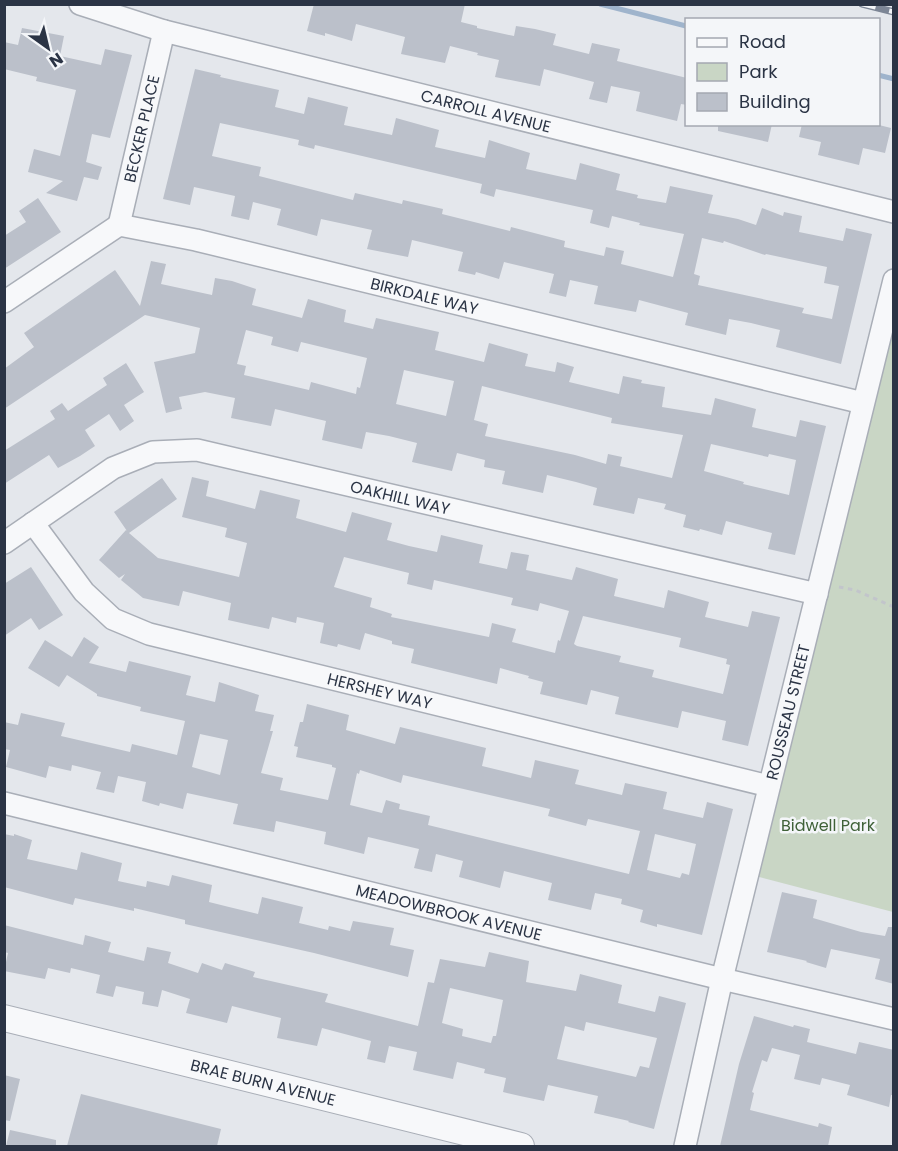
<svg xmlns="http://www.w3.org/2000/svg" width="898" height="1151" font-family="Poppins,sans-serif">
<style>
.green{fill:#c9d6c5}
.lines{fill:none;stroke-linecap:round;stroke-linejoin:round}
.stream{stroke:#9fb4cc;stroke-width:5}
.building{fill:#bbc0ca;fill-rule:evenodd}
.minor-casing{stroke:#a9aeb7;stroke-width:24}
.tertiary-casing{stroke:#a9aeb7;stroke-width:28}
.path{stroke:#c2c5cb;stroke-width:3;stroke-dasharray:4.5 4.5;stroke-linecap:butt}
.minor{stroke:#f7f8fa;stroke-width:21}
.tertiary{stroke:#f7f8fa;stroke-width:26}
.rail-casing{stroke:#7d8696;stroke-width:7}
.rail{stroke:#f4f6f9;stroke-width:4.5;stroke-dasharray:14;stroke-linecap:butt}
.labels{text-anchor:middle;stroke-width:5;stroke-linejoin:round;paint-order:stroke}
.street-label{font-size:16px;fill:#2b3445;stroke:#f4f6f9}
.park-label{font-size:16px;fill:#3f6138;stroke:#f4f6f9}
</style>
<rect width="100%" height="100%" fill="#e4e7ec"/>
<path class="green" d="M893 310V912L748 874Z"/>
<g class="lines">
<path class="stream" d="M600 4 686 26
M878 75 894 79"/>
</g>
<path class="building" d="M314 4H465L461 22 477 26V28L514 36 516 26 535 29 556 34 553 45 589 54 592 43 620 49 617 61 687 78V105L681 104 677 121 636 111 640 92 611 86 607 103 589 99 594 82 544 69 540 86 495 77 499 60 477 55 478 53 450 46 445 63 401 54 405 37 356 24 352 41 325 33V36L307 31Z
M22 28 64 36 60 56 101 65 105 49 132 55 110 138 92 134 86 162 102 167 98 180 84 177 77 201 46 193 63 181 28 172 34 149 60 156 76 90 36 81 37 77 4 69V42L18 45Z
M195 69 221 75 220 77 279 90 275 107 304 114 308 97 348 107 344 125 392 135 396 118 439 130 435 147 485 158 489 140 530 153 526 169 576 180 580 163 620 174 616 190 638 195 637 198 666 203 670 186 713 195 708 213 738 219 756 225 762 208 783 216 784 212 802 216 799 232 843 241 846 228 872 234 841 364 776 347 780 330 751 323 729 319 726 335 685 325 688 313 639 300 636 312 594 304 598 286 570 280 566 297 549 293 554 274 504 262 499 279 476 272 475 275 458 271 463 252 412 240 408 257 367 249 372 230 321 219 317 236 277 225 281 209 253 202 249 220 231 216 235 196 194 187 190 205 163 199ZM220 123 299 140 298 145 314 149 315 145 482 184 480 193 494 197 496 189 593 210 590 223 609 228 612 216 640 223 639 225 684 234 673 277 621 264 624 251 606 247 604 256 564 247 565 241 511 227 510 231 442 214 443 209 403 200 402 204 355 193 353 200 259 176 261 167 212 156ZM702 238 723 243 724 241 765 255 766 254 827 267 824 283 839 286 832 319 802 313 804 308 698 285 700 276 694 274Z
M718 124H772L768 142 718 131Z
M802 124H875L891 128 885 153 863 148 859 165 818 155 821 142 799 137Z
M38 198 61 232 4 269V236L26 222 19 211Z
M151 261 166 264 161 284 212 295 215 278 232 281 256 289 252 305 302 318 308 299 346 310 344 322 373 329 376 318 439 332 435 350 484 362 489 343 528 354 525 366 555 372 557 362 574 367 569 382 619 394 623 376 642 380 641 383 665 387 662 407 711 415 715 398 756 409 752 427 796 437 800 420 826 426 795 555 768 549 772 533 726 521 722 535 700 529 699 531 683 527 686 515 664 509 666 504 638 498 634 514 593 505 597 488 576 482 547 475 543 493 502 484 505 471 484 467 485 460 457 453 452 471 412 462 417 443 389 436 366 432 362 449 322 440 326 421 296 414 275 409 271 426 231 418 235 398 205 392 179 397 182 409 166 413 154 362 195 353 200 328 145 315 4 409V369L34 347 24 333 115 270 140 306ZM246 330 273 337 271 345 298 352 301 342 367 358 360 388 357 387 356 394 311 382 309 390 244 375 246 366 237 364ZM404 370 454 381 446 416 396 404ZM482 386 612 418 611 423 683 435 672 478 620 466 622 457 608 454 606 464 575 455 485 436 488 424 474 420ZM711 444 768 457 769 454 796 460 789 495 743 484 744 482 704 471Z
M126 363 144 392 124 405 134 421 120 431 109 414 85 430 95 446 80 456 58 468 49 455 4 484V451L55 419 50 411 62 403 68 411 107 385 103 378Z
M192 477 209 481 206 496 255 509 260 490 300 500 296 518 346 532 352 512 392 523 387 540 409 546 437 552 441 535 483 545 479 563 507 569 511 552 529 555 526 570 572 580 576 567 618 579 614 596 635 601 664 608 668 590 709 602 705 617 748 627 752 611 780 617 748 746 722 740 726 721 682 711 678 728 615 714 619 697 591 690 587 705 540 694 543 682 528 678 529 676 500 668 497 684 411 663 414 649 392 644V641L365 633 360 650 338 644 337 647 320 643 324 623 297 617 296 623 272 617 269 629 228 620 231 603 183 591 179 606 143 598 121 580 125 574 119 578 99 560 126 530 127 531 114 512 162 478 177 499 129 533 158 558 239 577 247 543 225 537 227 528 182 517ZM344 557 409 573 407 584 432 590 434 580 513 598 511 605 538 611 540 603 569 611 560 641 558 640 555 653 512 642 516 629 492 623 489 637 391 617 392 614 370 607 372 598 334 587ZM583 616 681 638 679 647 727 659 726 664 730 665 723 694 652 677 654 670 619 662 621 656 577 646 574 644Z
M31 567 63 615 39 630 31 618 4 636V584Z
M84 637 99 647 89 663 126 672 129 661 191 676 186 695 215 702 219 682 259 695 255 711 274 715 270 731H273L261 773 283 778 280 790 328 800 336 768 332 767V765L296 757 298 747 294 746 300 722H303L307 704 349 715 346 730 395 744 400 727 486 748 482 766 531 778 535 760 579 770 575 784 622 795 625 783 667 792 663 809 703 818 707 802 733 809 702 935 657 924V927L640 922 643 910 621 904 622 899 595 893 591 910 548 900 552 883 504 871 500 888 459 877 463 861 436 854 432 872 414 868 419 849 368 837 364 854 324 844 326 832 276 821 274 832 233 824 238 804 187 793 183 809 160 803 159 806 142 801 146 782 118 776 114 793 96 789 101 772 72 765 71 771 49 766 46 778 6 767 10 750 4 749V722L18 725 21 713 65 723 61 736 130 752 132 744 177 755 185 721 140 711 141 707 97 696V694L67 675 59 687 28 668 45 640 72 657ZM200 734 228 740 220 775 192 767ZM360 770 401 783 403 775 550 809 548 816 586 826 588 819 640 831 629 874 428 825 430 816 399 809 400 804 386 800 382 813 350 805 357 773 359 774ZM655 834 696 844 689 875 682 873 680 878 647 870Z
M4 834 14 836V834L32 840 27 859 77 870 81 852 122 863 118 881 146 887 147 881 169 886 172 875 212 885 209 902 229 907 258 914 262 897 303 907 299 923 328 930 329 926 350 931 353 921 394 928 390 945 414 950 408 977 314 953 185 924V920L134 908V911L75 898 73 905 4 887Z
M782 892 817 900 813 918 861 932 885 936 888 927H894V984L875 979 880 959 831 949 826 968 806 962 807 961 767 952Z
M4 925 83 945 85 935 111 942 108 952 144 961 147 947 171 952 168 963 198 973 202 963 222 970 225 963 255 972 253 977 328 994 325 1002 418 1026 428 982 434 983 440 959 485 967 489 952 529 961 526 982 576 991 580 974 622 985 618 1003 655 1012 659 996 686 1003 654 1129 628 1122 629 1121 594 1113 598 1096 548 1085 544 1101 520 1096 503 1092 506 1078 484 1073 485 1069 457 1062 453 1079 413 1070 417 1052 389 1046 385 1063 367 1059 371 1041 322 1028 317 1046 277 1038 281 1018 232 1006 227 1023 186 1013 190 999 162 990 158 1007 142 1004 144 992 116 986 113 997 96 993 100 975 71 968 70 973 48 968 45 979 4 971 8 953 4 952ZM450 988 503 1000 496 1036H493L491 1043 462 1036 463 1029 442 1023ZM586 1022 657 1038 649 1068 640 1066 636 1077 557 1059 565 1026 584 1031Z
M754 1016 793 1027 794 1025 810 1029 807 1042 856 1054 859 1042 894 1050V1095H891L889 1107 847 1095 850 1085 822 1078 820 1085 794 1079 800 1055 772 1048 767 1062 762 1060 752 1092 754 1093 750 1110 818 1127 819 1123 832 1127 828 1146H720L739 1064Z
M4 1075 20 1079 10 1121 4 1120Z
M81 1094 221 1129 217 1146H67Z
M10 1130 56 1140V1146H6Z"/>
<g class="lines">
<g class="minor-casing">
<g id="minor">
<path id="s1" d="M80 4 164 31 894 212"/>
<path id="s2" d="M119 225 164 31"/>
<path id="s3" d="M4 302 119 225 196 240 863 403"/>
<path id="s4" d="M33 523 84 592 113 619 149 634 769 786"/>
<path id="s5" d="M4 543 113 468 153 452 197 450 817 594"/>
<path id="s6" d="M4 803 722 979 894 1019"/>
<path id="s7" d="M685 1146 722 979 894 280"/>
</g>
</g>
<g class="tertiary-casing">
<g id="tertiary">
<path id="s8" d="M4 1018 521 1146"/>
</g>
</g>
<path class="path" d="M839 587 855 590 894 607"/>
<use href="#minor" class="minor"/>
<use href="#tertiary" class="tertiary"/>
<g class="rail-casing">
<path id="rail" d="M862 4 894 12"/>
</g>
<use href="#rail" class="rail"/>
</g>
<g class="labels">
<g class="street-label">
<text dy="6" stroke="none"><textPath href="#s1" startOffset="420">CARROLL AVENUE</textPath></text>
<text dy="6" stroke="none"><textPath href="#s2" startOffset="99">BECKER PLACE</textPath></text>
<text dy="6" stroke="none"><textPath href="#s3" startOffset="452">BIRKDALE WAY</textPath></text>
<text dy="6" stroke="none"><textPath href="#s5" startOffset="428">OAKHILL WAY</textPath></text>
<text dy="6" stroke="none"><textPath href="#s4" startOffset="402">HERSHEY WAY</textPath></text>
<text dy="6" stroke="none"><textPath href="#s7" startOffset="446">ROUSSEAU STREET</textPath></text>
<text dy="6" stroke="none"><textPath href="#s6" startOffset="458">MEADOWBROOK AVENUE</textPath></text>
<text dy="6" stroke="none"><textPath href="#s8" startOffset="267">BRAE BURN AVENUE</textPath></text>
</g>
<g class="park-label">
<text x="828" y="831">Bidwell Park</text>
</g>
</g>
<rect width="898" height="1151" fill="none" stroke="#2b3445" stroke-width="12"/>
<rect x="685" y="18" width="195" height="108" fill="#f4f6f9" stroke="#a4a8b1" stroke-width="1.5"/>
<rect x="697" y="38" width="30" height="9" fill="#f7f8fa" stroke="#a4a8b1" stroke-width="1.5"/>
<text x="739" y="48" font-size="18" fill="#2b3445">Road</text>
<rect x="697" y="63" width="30" height="18" fill="#c9d6c5" stroke="#a4a8b1" stroke-width="1.5"/>
<text x="739" y="78" font-size="18" fill="#2b3445">Park</text>
<rect x="697" y="93" width="30" height="18" fill="#bbc0ca" stroke="#a4a8b1" stroke-width="1.5"/>
<text x="739" y="108" font-size="18" fill="#2b3445">Building</text>
<g transform="translate(48 48) rotate(146)" stroke="#f4f6f9" stroke-width="4.5" paint-order="stroke">
<path d="M0-4.5L10 22L0 15L-10 22Z" fill="#2b3445"/>
<text y="-9" font-size="16" font-weight="bold" text-anchor="middle" fill="#2b3445">N</text>
</g>
</svg>
